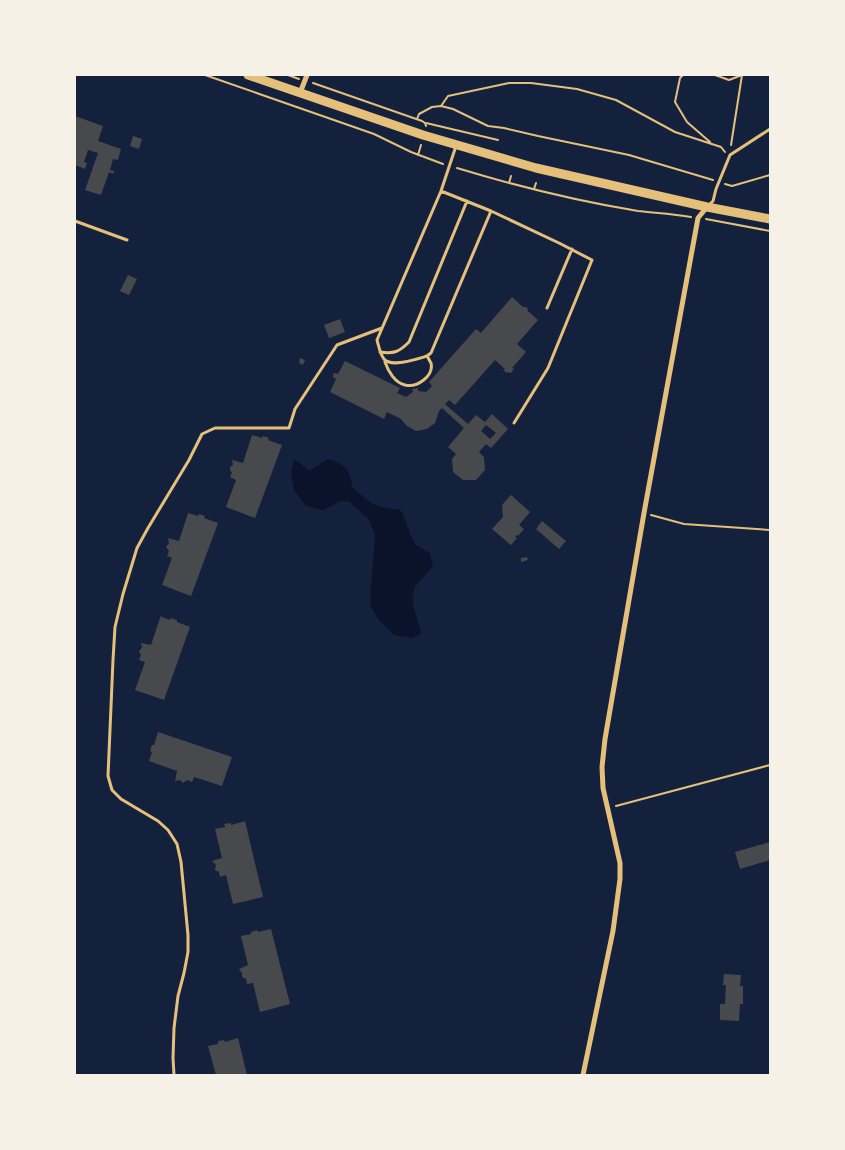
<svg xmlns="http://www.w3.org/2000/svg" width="845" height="1150" font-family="'Sofia Sans Condensed',sans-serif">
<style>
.water{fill:#0b132b}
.building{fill:#48494c;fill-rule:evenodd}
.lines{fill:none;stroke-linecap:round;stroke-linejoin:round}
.path{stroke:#e5c07b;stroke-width:2}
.service{stroke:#e5c07b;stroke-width:3}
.minor{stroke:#e5c07b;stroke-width:5}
.secondary{stroke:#e5c07b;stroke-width:9}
</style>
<rect width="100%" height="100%" fill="#14213d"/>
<path class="water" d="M328 459C348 466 348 468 353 488 371 503 375 509 399 509L402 512 411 536 416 545 430 553 433 566C429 572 418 582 415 587 408 603 419 619 421 634L412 638 394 635 378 619 371 607 370 601 375 535 369 520 350 502 341 501 323 510 306 506 294 490 291 474 294 460 298 461 309 471Z"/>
<path class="building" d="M75 116 103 126 98 141 121 149 118 160 113 159 110 170 114 171 113 174 109 172 101 195 85 190 98 153 88 150 84 162 87 163 85 169 75 165Z
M133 136 142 139 139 149 130 146Z
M128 275 137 279 129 295 120 291Z
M512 297 523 307H527L528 311 538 320 517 344 526 352 512 368 514 369 511 373 508 372 507 373 503 370 505 369 495 360 455 405 449 400 445 404 468 424 476 415 485 422 492 414 508 429 491 448 486 444 479 452 484 457 485 470 476 480H463L453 472 452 459 456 454 448 447 464 428 442 408 439 411 435 423 427 429 416 431 407 426 401 419 387 412 384 419 330 392 336 379 333 377V374L335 373 338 374 345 361 400 388 397 393 406 397 413 392 412 389 418 388V391L426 392 432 386 429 382 476 329 481 333ZM486 425 496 433 490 439 481 431Z
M340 319 345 332 329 338 324 325Z
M300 358 305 360 303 365 299 363Z
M252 435 262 438 263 436 269 438 268 440 282 445 255 518 226 507 236 480 230 477 232 472 230 471V467L233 465 232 460 243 463Z
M511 495 530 512 519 525 524 529 518 536 517 535 515 537 517 538 511 545 492 529 503 517 502 505Z
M188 513 198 516 199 514 205 516 204 518 218 523 191 596 162 585 172 558 167 556 169 551 166 547 169 543 168 538 179 541Z
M542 521 566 541 559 549 536 529Z
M527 557 528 560 521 562V558Z
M161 615 162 617 170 620 171 618 177 620V622L190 627 164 700 135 690 145 662 139 660 141 655 139 651 142 648 141 643 151 645Z
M158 732 232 757 222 786 194 777 192 782 187 780 183 783 180 780 175 781 177 771 149 761 152 752 150 751 152 745H154Z
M245 821 263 897 233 904 226 875 220 877 219 872 215 870 216 865 212 861 222 858 215 829 225 827 224 824 231 823V825Z
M770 842V860L740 869 735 852Z
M271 929 290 1004 260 1012 253 983 247 984 246 979 242 977V973L239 969 248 965 241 936 251 934V932L257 930 258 932Z
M724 974 741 975 740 986H743V1004H740L739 1021 720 1020V1004H725L726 985H723Z
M238 1038 247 1075H216L208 1046 218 1044V1041L224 1040 225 1042Z"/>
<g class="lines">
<path class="path" d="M205 75 374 134 411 152 443 164
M288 75 299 79
M683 75 680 78 675 102 687 122 710 142
M715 75 729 80 742 75
M313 83 422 121 425 123 426 126
M441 106 448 96 509 83H531L577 89 616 100 675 132 721 147 725 152
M417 119 419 114 432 107 441 106 453 109 488 126 504 128 538 136 629 155 713 180
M426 123 498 140
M731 145 742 75
M418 155 421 145
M457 168C516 186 577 201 638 211 656 213 674 214 691 217
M509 183 511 176
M725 184 732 186 770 175
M534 189 536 183
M706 219 770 231
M651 515 684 524 770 530
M616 806 770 765"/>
<path class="service" d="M441 191 491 211 431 353 427 356C417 359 391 368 384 359 380 354 379 347 377 340L441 191 456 146
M709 205 713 201 716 189 730 155 770 129
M491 211 559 243 592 260 548 368 514 423
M75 221 127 240
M547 308 572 249
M380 352C394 354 399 352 409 342L467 201
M385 362C388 371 395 383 405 385 417 388 434 376 431 363 430 362 428 357 427 356
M174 1075 173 1058 174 1028 178 996 184 973 188 952V935L181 862 177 844 168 830 158 821 121 799 112 790 108 776 113 660 115 627 123 594 137 548 148 528 189 460 202 434 215 428H289L295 409 337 345 382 328"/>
<path class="minor" d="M300 93 307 75
M583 1075 613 931 620 879V863L603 788 602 767 605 739 644 513 698 218 707 207"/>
<path class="secondary" d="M248 75 423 135 536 168 707 207 770 219"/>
</g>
<rect width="845" height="1150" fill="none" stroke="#f6f1e7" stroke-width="152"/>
</svg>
